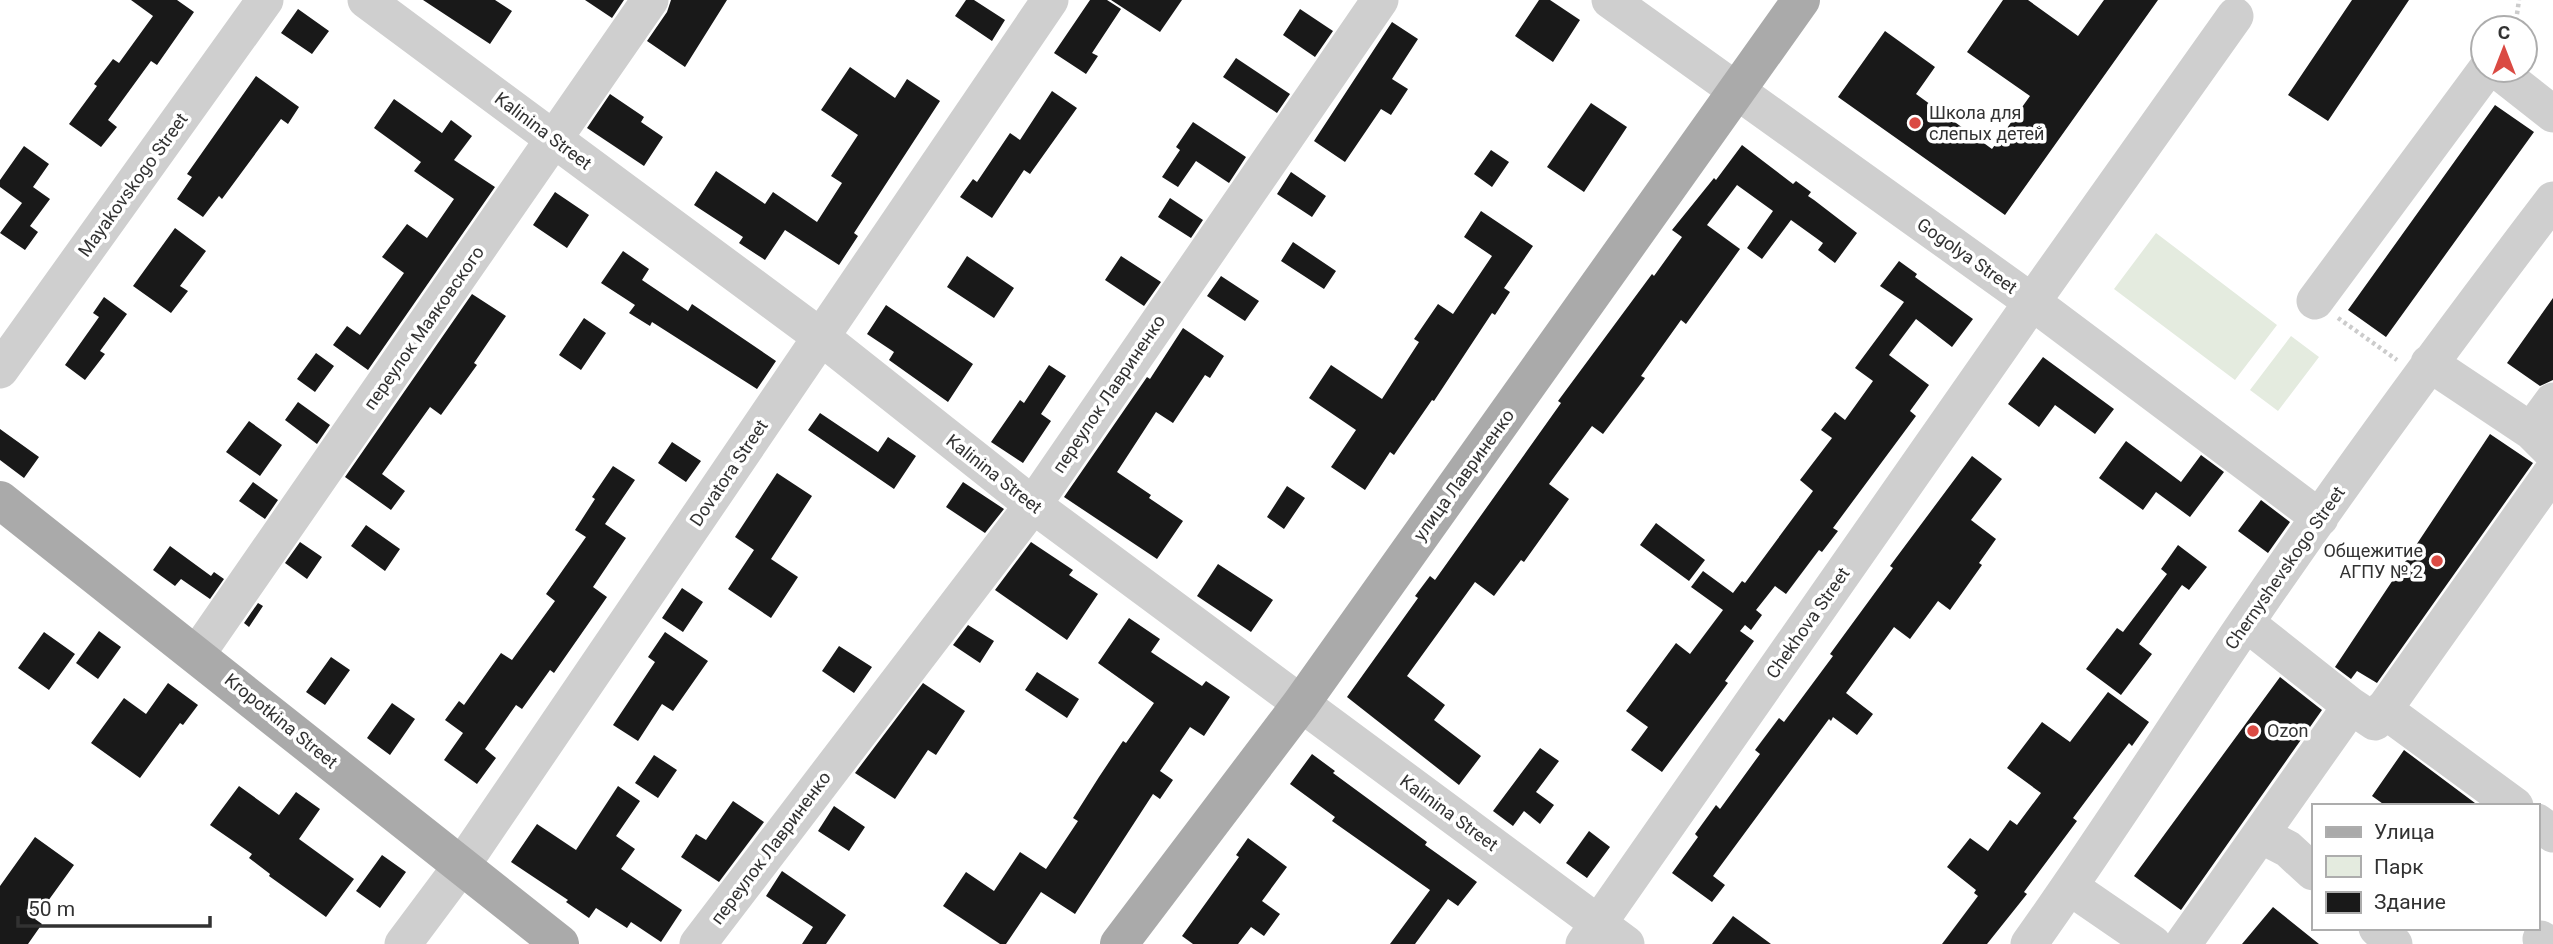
<svg xmlns="http://www.w3.org/2000/svg" width="2553" height="944" font-family="Roboto,sans-serif">
<style>
.green{fill:#e4ebdf}
.building{fill:#191919}
.lines{fill:none;stroke-linecap:round;stroke-linejoin:round}
.path{stroke:#ccc;stroke-width:4.5;stroke-dasharray:3.5 3.5;stroke-linecap:butt}
.minor{stroke:#cfcfcf;stroke-width:37}
.major{stroke:#aaa;stroke-width:38}
.poi-dot{fill:#da4a43;stroke:#fff;stroke-width:2.5}
.labels{text-anchor:middle;stroke-width:7;stroke-linejoin:round;paint-order:stroke}
.poi-label{font-size:18px;fill:#323232;stroke:#fff;text-anchor:start}
.street-label{font-size:18px;fill:#323232;stroke:#fff}
</style>
<rect width="100%" height="100%" fill="#fff"/>
<path class="green" d="M2156 233 2277 325 2235 380 2114 289Z
M2291 336 2319 357 2278 411 2250 390Z"/>
<path class="building" d="M131 0H177L194 12 157 65 151 61 108 120 117 127 101 147 69 124 97 86 94 84 113 59 119 63 153 16Z
M423 0H495L512 11 490 44Z
M585 0H624L612 18Z
M671 0H727L685 67 647 41 667 12Z
M966 0H974L1005 20 992 41 955 16Z
M1090 0H1107L1121 9 1092 53 1098 56 1086 74 1054 53Z
M1111 0H1182L1160 32Z
M1539 0H1550L1580 20 1553 62 1515 36Z
M2003 0H2028L2078 36 2104 0H2158L2005 215 1838 97 1885 31 1935 67 1916 94 1992 149 2030 96 1967 52Z
M2352 0H2409L2328 121 2288 95Z
M298 9 329 31 312 54 281 33Z
M1300 9 1333 31 1315 57 1283 35Z
M1392 22 1418 39 1392 79 1408 89 1391 115 1381 109 1345 162 1314 141Z
M1236 58 1290 94 1277 113 1223 77Z
M850 67 895 98 907 79 940 101 854 233 858 236 839 265 785 230 765 260 739 243 743 237 694 205 716 171 765 204 773 192 817 222 842 183 831 176 858 135 821 110Z
M256 76 299 107 288 124 281 119 222 199 219 196 203 217 177 199 192 177 187 174Z
M1052 91 1077 108 1030 174 1024 170 992 218 960 197 973 179 977 182 1010 133 1020 140Z
M610 94 644 117 641 122 663 137 644 166 587 128Z
M394 99 442 133 451 120 472 136 454 160 495 187 368 370 333 345 347 326 360 335 404 273 382 257 407 224 427 238 454 199 414 171 421 162 374 128Z
M1591 103 1627 127 1584 192 1547 167Z
M2495 105 2534 132 2386 337 2348 310Z
M1193 122 1246 157 1229 183 1196 161 1178 187 1162 177 1180 150 1176 147Z
M1742 145 1793 184 1796 181 1811 192 1808 196 1814 200 1857 233 1835 263 1818 250 1823 243 1791 220 1762 259 1747 248 1773 211 1737 185 1707 225 1740 249 1686 324 1681 320 1641 376 1645 378 1603 434 1592 426 1549 484 1569 499 1524 562 1521 560 1494 596 1475 582 1407 676 1445 705 1434 720 1481 756 1459 785 1347 697 1418 598 1415 596 1430 576 1435 580 1561 403 1558 401 1652 274 1654 276 1682 237 1672 230 1714 178 1716 180Z
M24 146 49 164 33 187 50 199 30 226 38 232 25 250 0 233 22 203 0 187V180Z
M1491 150 1509 162 1492 187 1474 174Z
M1291 172 1326 196 1312 217 1277 194Z
M555 192 589 215 567 248 533 225Z
M1170 198 1203 220 1191 238 1158 217Z
M1481 211 1533 246 1504 288 1510 292 1495 315 1492 313 1434 401 1432 400 1394 455 1390 452 1365 490 1331 467 1356 430 1309 398 1331 365 1382 399 1419 342 1414 339 1438 304 1453 314 1492 256 1464 237Z
M175 228 206 251 180 286 188 291 171 313 133 286Z
M1293 242 1336 271 1324 289 1281 261Z
M623 251 649 269 642 280 688 311 692 304 776 361 757 389 652 322 650 326 629 313 635 305 601 283Z
M967 256 1014 288 994 318 947 287Z
M1121 256 1161 282 1144 306 1105 280Z
M1899 261 1917 274 1915 277 1973 319 1952 347 1916 319 1889 355 1929 385 1910 411 1916 416 1833 528 1838 531 1822 552 1819 550 1786 594 1775 586 1756 610 1762 615 1751 630 1745 625 1740 631 1754 641 1725 681 1728 683 1662 772 1631 750 1648 727 1626 711 1676 643 1690 654 1723 610 1691 587 1703 571 1733 593 1742 581 1745 583 1813 491 1800 480 1832 438 1821 430 1835 412 1845 420 1873 381 1855 368 1904 302 1880 286Z
M1221 276 1259 301 1245 321 1207 296Z
M472 294 506 316 474 363 477 365 441 415 430 407 382 474 405 491 391 510 345 477Z
M104 297 127 314 100 351 105 354 85 380 65 365 99 317 93 313Z
M2553 298V380L2540 386 2507 363Z
M886 305 973 364 948 402 889 360 894 352 867 334Z
M584 318 606 333 581 370 559 355Z
M1183 328 1224 356 1210 378 1205 375 1173 423 1156 412 1117 472 1151 495 1149 498 1183 521 1157 559 1064 497 1147 377 1150 379Z
M316 353 334 366 315 392 297 379Z
M2043 357 2114 409 2095 434 2055 405 2039 427 2008 404Z
M1049 365 1066 376 1041 414 1051 421 1023 463 991 442 1020 400 1024 403Z
M298 402 330 425 317 444 285 420Z
M820 413 878 452 888 437 916 456 894 489 808 430Z
M249 421 282 445 260 476 226 452Z
M0 429 39 457 24 478 0 460Z
M2490 434 2533 463 2377 683 2357 671 2351 679 2335 667Z
M2126 441 2181 482 2201 455 2224 472 2190 517 2156 492 2143 510 2099 478Z
M672 442 701 461 686 482 658 463Z
M1972 456 2002 479 1971 520 1996 539 1979 563 1982 565 1950 610 1938 601 1910 639 1894 627 1846 693 1873 714 1857 735 1833 717 1831 721 1829 719 1713 876 1725 885 1712 902 1672 873 1698 837 1695 834 1716 805 1720 809 1760 754 1755 750 1779 718 1784 722 1833 656 1830 654 1893 568 1890 566Z
M613 466 635 480 605 524 626 538 593 587 607 597 554 673 550 670 522 709 516 705 485 749 496 758 477 784 444 760 463 733 445 720 459 701 464 705 501 653 512 660 555 601 546 594 586 537 575 530 595 499 592 497Z
M777 473 812 496 771 559 798 577 771 618 728 589 754 550 735 537Z
M253 482 278 500 265 519 239 501Z
M963 482 1004 509 985 533 946 507Z
M1287 486 1305 498 1284 529 1267 517Z
M2261 500 2290 522 2268 553 2238 531Z
M1656 523 1705 560 1689 581 1640 545Z
M366 525 400 549 385 571 351 546Z
M300 542 322 557 307 579 285 563Z
M1031 542 1073 570 1069 575 1098 594 1067 640 995 590Z
M2178 545 2207 567 2189 590 2182 585 2139 644 2152 654 2121 695 2086 669 2117 628 2123 632 2167 574 2161 569Z
M170 546 211 576 214 572 224 579 210 599 181 579 175 586 153 570Z
M1218 564 1273 600 1251 632 1197 596Z
M682 588 703 602 683 632 662 618Z
M258 603 263 606 249 627 244 623Z
M1129 618 1160 639 1151 652 1202 686 1206 681 1230 697 1204 736 1190 727 1160 771 1173 780 1160 799 1153 794 1075 914 1041 892 1006 944H1000L943 906 966 872 994 891 1020 852 1046 869 1078 821 1073 818 1099 777 1123 741 1126 743 1154 703 1098 663Z
M968 625 994 641 980 663 953 645Z
M99 631 121 647 98 679 76 663Z
M44 632 75 654 49 690 18 668Z
M665 632 708 661 673 711 662 704 638 741 613 725 655 662 648 657Z
M839 646 872 667 854 693 822 671Z
M331 657 350 670 325 705 306 692Z
M1037 672 1079 699 1067 718 1025 690Z
M2280 677 2322 710 2181 910 2134 876Z
M168 683 198 705 183 725 180 723 140 778 91 743 124 698 146 714Z
M923 683 965 711 936 755 928 750 895 799 855 773Z
M2108 692 2149 722 2132 746 2129 743 2073 818 2077 821 2024 892 2027 894 1987 944H1942L1978 896 1974 893 1976 890 1947 867 1970 838 1988 851 2010 820 2017 825 2041 793 2007 768 2042 722 2070 742Z
M392 703 415 719 390 755 367 738Z
M1540 748 1559 761 1536 792 1554 805 1540 824 1524 811 1513 826 1493 811Z
M2404 750 2479 806H2386L2372 796Z
M1312 754 1335 771 1333 773 1427 842 1425 845 1477 882 1458 906 1448 899 1415 944H1390L1430 890 1332 821 1335 817 1290 784Z
M654 755 677 770 658 798 635 783Z
M239 786 279 815 296 792 320 809 299 839 354 879 326 917 269 876 270 874 249 858 252 854 210 825Z
M618 786 640 801 616 836 635 849 621 869 682 910 661 942 631 922 627 928 596 908 589 918 566 902 568 900 511 862 537 824 576 850Z
M733 801 764 822 719 882 681 857 696 834 706 840Z
M834 806 865 827 849 851 818 831Z
M1589 831 1610 847 1587 878 1566 863Z
M35 837 74 865 35 919 42 924 28 944H0V886Z
M1248 838 1287 867 1262 901 1280 914 1264 936 1251 927 1238 944H1193L1182 936 1239 857 1236 855Z
M382 855 406 872 380 908 356 891Z
M782 871 846 915 826 944H802L813 927 766 896Z
M2273 907 2319 944H2242Z
M1733 916 1771 944H1712Z"/>
<g class="lines">
<path class="path" d="M2515 28 2519 0
M2338 318 2397 360"/>
<path class="minor" d="M366 0 821 337 1033 505 1626 944
M1610 0 2032 302 2320 518
M2497 70 2553 114
M2315 301 2486 70
M2429 363 2531 431 2553 453
M0 370 265 0
M2531 431 2553 401
M197 654 650 0
M2351 706 2375 722 2553 471
M2383 709 2515 806
M2537 822 2553 834
M2261 835 2288 849 2313 872
M2070 887 2153 944
M2377 928 2394 944
M2541 939 2548 944
M403 944 462 865 1050 0
M698 944 1033 505 1380 0
M1584 944 2032 302 2235 16
M2029 944C2104 839 2173 730 2245 624 2344 479 2447 339 2553 200
M2183 944 2351 706 2246 623"/>
<path class="major" d="M0 500 560 944
M1119 944 1300 705 1801 0"/>
</g>
<g class="poi-dot">
<circle cx="1915" cy="123" r="7"/>
<circle cx="2437" cy="561" r="7"/>
<circle cx="2253" cy="731" r="7"/>
</g>
<g class="labels">
<g class="poi-label">
<text x="1929" y="119">Школа для<tspan x="1929" dy="21">слепых детей</tspan></text>
<text x="2423" y="557" text-anchor="end">Общежитие<tspan x="2423" dy="21">АГПУ № 2</tspan></text>
<text x="2267" y="737">Ozon</text>
</g>
<g class="street-label">
<text transform="translate(543 131) rotate(37)" y="6">Kalinina Street</text>
<text transform="translate(133 185) rotate(-54)" y="6">Mayakovskogo Street</text>
<text transform="translate(1967 256) rotate(35)" y="6">Gogolya Street</text>
<text transform="translate(424 328) rotate(-55)" y="6">переулок Маяковского</text>
<text transform="translate(1109 394) rotate(-56)" y="6">переулок Лавриненко</text>
<text transform="translate(729 473) rotate(-56)" y="6">Dovatora Street</text>
<text transform="translate(994 474) rotate(38)" y="6">Kalinina Street</text>
<text transform="translate(1464 475) rotate(-54)" y="6">улица Лавриненко</text>
<text transform="translate(2285 568) rotate(-55)" y="6">Chernyshevskogo Street</text>
<text transform="translate(1808 623) rotate(-55)" y="6">Chekhova Street</text>
<text transform="translate(281 721) rotate(39)" y="6">Kropotkina Street</text>
<text transform="translate(1449 813) rotate(36)" y="6">Kalinina Street</text>
<text transform="translate(771 848) rotate(-53)" y="6">переулок Лавриненко</text>
</g>
</g>
<rect x="2312" y="804" width="228" height="126" fill="#ffffff" stroke="#adadad" stroke-width="2"/>
<rect x="2326" y="827" width="35" height="10" fill="#aaaaaa" stroke="#adadad" stroke-width="2"/>
<text x="2374" y="839" font-size="21" fill="#323232">Улица</text>
<rect x="2326" y="856" width="35" height="21" fill="#e4ebdf" stroke="#adadad" stroke-width="2"/>
<text x="2374" y="874" font-size="21" fill="#323232">Парк</text>
<rect x="2326" y="892" width="35" height="21" fill="#191919" stroke="#adadad" stroke-width="2"/>
<text x="2374" y="909" font-size="21" fill="#323232">Здание</text>
<g transform="translate(2504 49)"><circle r="33" fill="#ffffff" stroke="#adadad" stroke-width="2"/>
<path d="M0-5L12 26L0 18L-12 26Z" fill="#da4a43"/>
<text y="-10" font-size="19" font-weight="bold" text-anchor="middle" fill="#323232">С</text>
</g>
<path d="M18 916v10h192v-10" fill="none" stroke="#323232" stroke-width="3.5"/>
<text x="28" y="916" font-size="21" fill="#323232" stroke="#ffffff" stroke-width="5" paint-order="stroke">50 m</text>
</svg>
